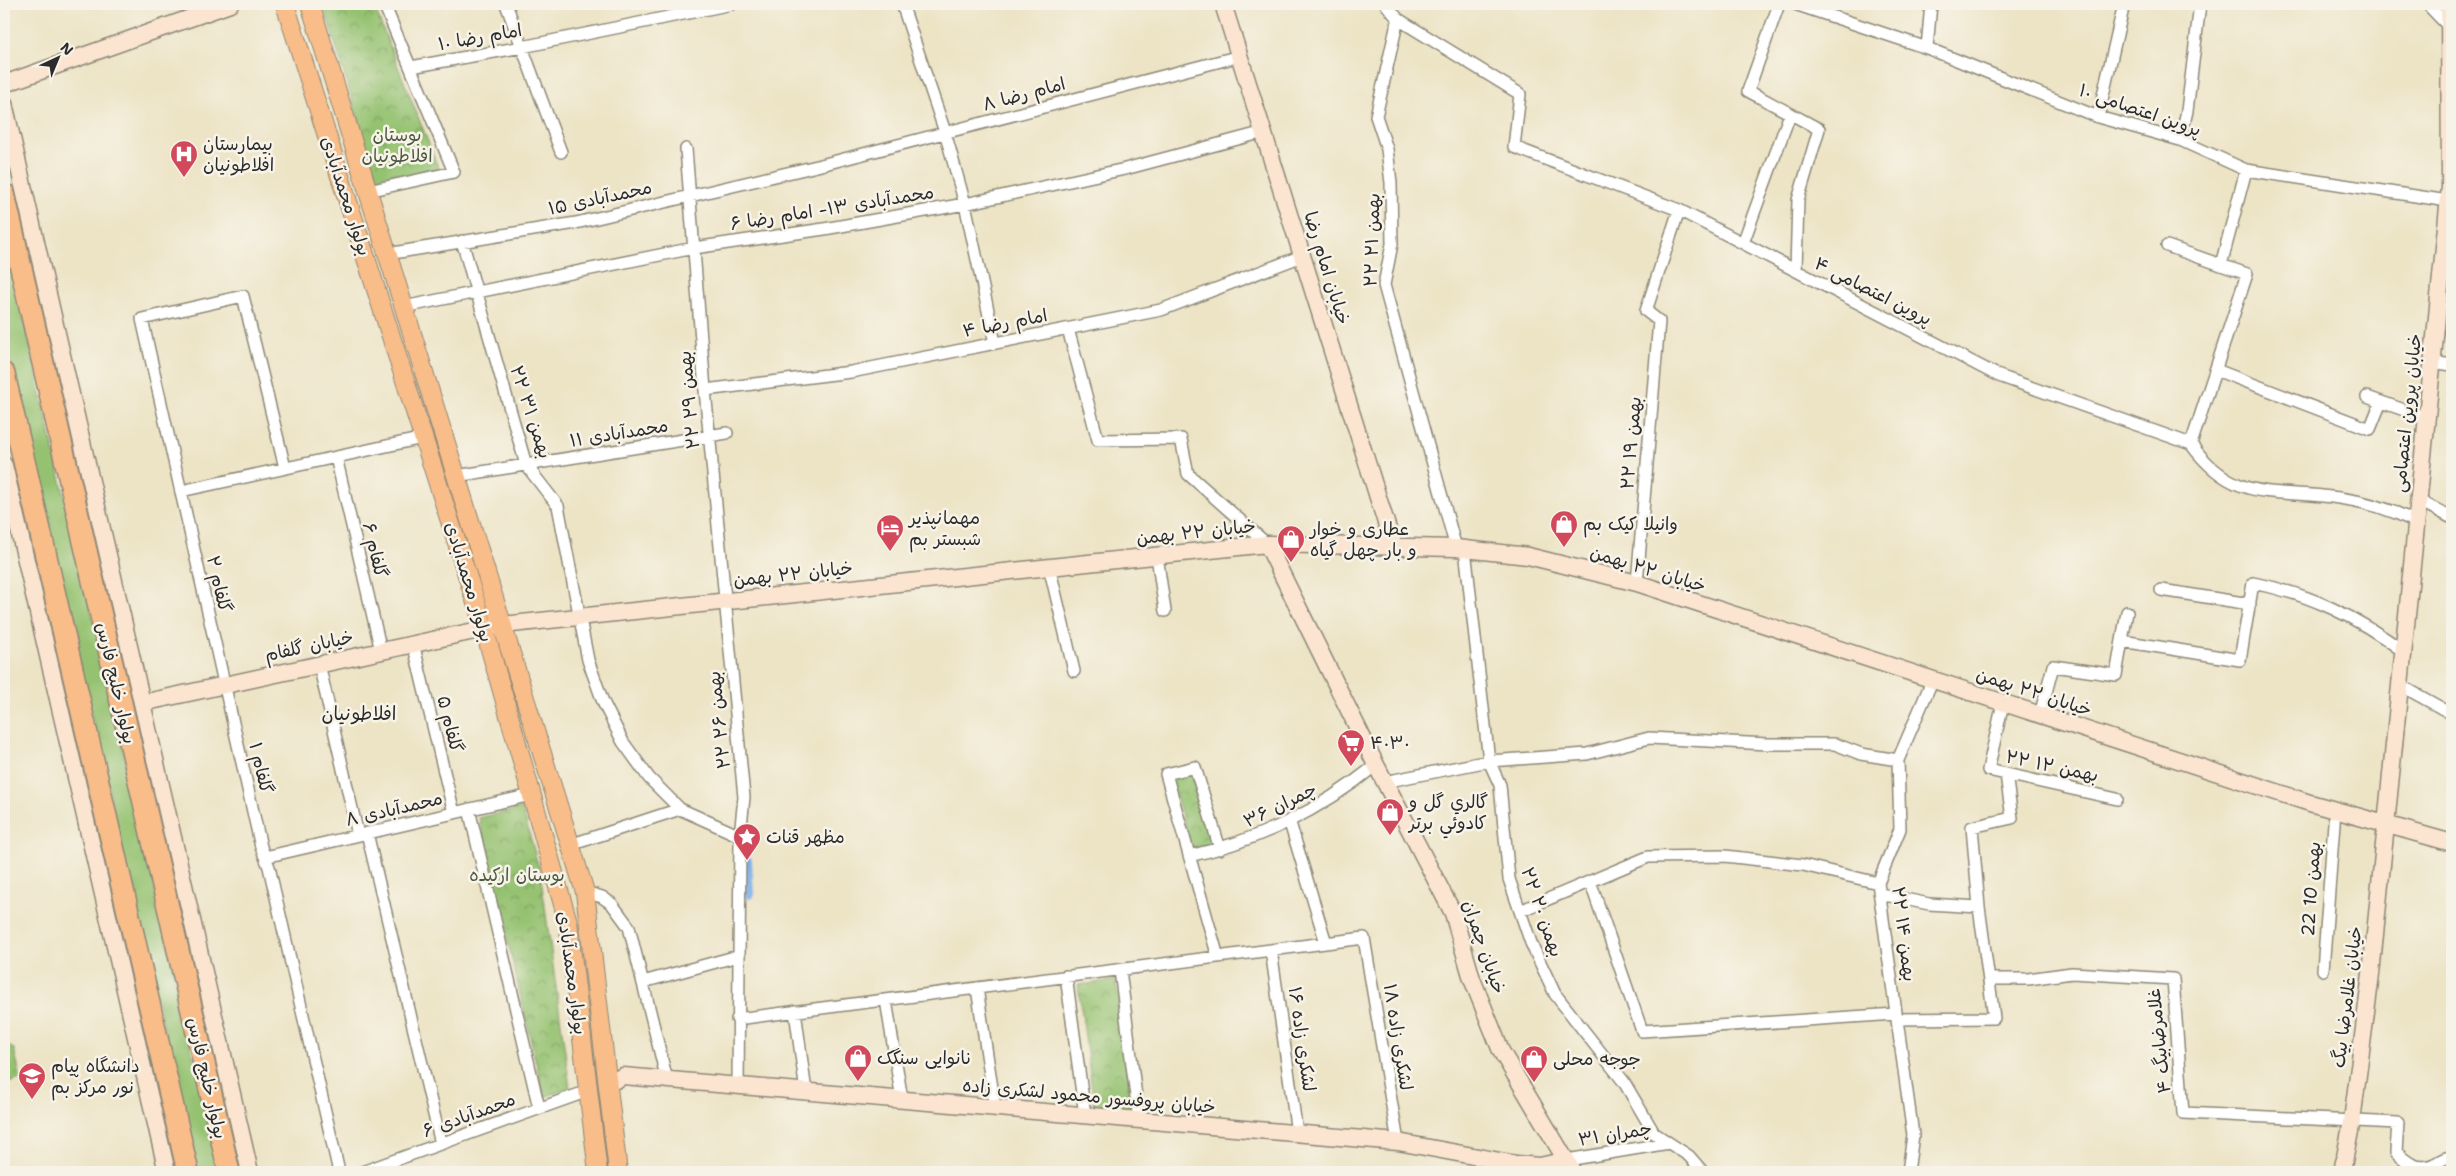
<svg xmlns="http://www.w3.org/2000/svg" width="2456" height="1176" font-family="'Shantell Sans','Playpen Sans Arabic',sans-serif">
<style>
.grass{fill:#95c271;stroke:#60764e}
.park{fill:url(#park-crowns);stroke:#60764e}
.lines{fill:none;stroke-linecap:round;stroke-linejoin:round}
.canal{stroke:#7baee8;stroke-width:10}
.street-casing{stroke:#8c8878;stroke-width:14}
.secondary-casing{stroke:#8c8878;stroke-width:19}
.primary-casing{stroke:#8c8878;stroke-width:20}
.highway-casing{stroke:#8c8878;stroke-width:24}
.street{stroke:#fff;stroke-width:11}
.secondary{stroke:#fce5d0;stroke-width:16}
.primary{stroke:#f8bd89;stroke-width:18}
.highway{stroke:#f8bd89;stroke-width:21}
.labels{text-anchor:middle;stroke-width:5;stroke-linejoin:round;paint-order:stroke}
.street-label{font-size:18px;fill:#2b2b2b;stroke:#f7f3e8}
.park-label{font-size:18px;fill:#4b5840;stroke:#f7f3e8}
.poi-label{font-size:18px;fill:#2b2b2b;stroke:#f7f3e8;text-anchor:start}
.neighbourhood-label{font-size:19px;fill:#2b2b2b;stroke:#f7f3e8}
</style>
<defs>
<pattern id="park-crowns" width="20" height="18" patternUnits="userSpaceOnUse" patternTransform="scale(1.25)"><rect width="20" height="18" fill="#95c271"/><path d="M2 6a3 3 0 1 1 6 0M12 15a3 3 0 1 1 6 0" fill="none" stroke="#7a9e5d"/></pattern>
</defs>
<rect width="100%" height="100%" fill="#f7f3e8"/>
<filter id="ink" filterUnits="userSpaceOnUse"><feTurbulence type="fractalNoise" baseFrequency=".02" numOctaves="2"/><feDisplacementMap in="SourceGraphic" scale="10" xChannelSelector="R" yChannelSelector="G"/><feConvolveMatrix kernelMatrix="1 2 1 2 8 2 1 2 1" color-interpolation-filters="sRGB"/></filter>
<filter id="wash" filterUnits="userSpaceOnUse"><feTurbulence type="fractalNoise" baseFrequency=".0096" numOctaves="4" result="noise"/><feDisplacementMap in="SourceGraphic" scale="20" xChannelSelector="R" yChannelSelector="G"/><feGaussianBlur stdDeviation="1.12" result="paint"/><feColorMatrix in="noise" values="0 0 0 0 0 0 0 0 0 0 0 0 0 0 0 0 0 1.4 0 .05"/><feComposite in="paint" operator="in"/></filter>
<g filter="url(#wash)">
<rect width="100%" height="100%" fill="#ede4c6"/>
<path class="grass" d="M4 233 220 1172H197L4 335Z"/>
<path class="park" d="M323 4H373L439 169 377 182Z
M1191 771 1213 843 1192 849 1170 777Z
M522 808 540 871 570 1088 544 1097 479 818Z
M1116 980 1133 1114 1095 1111 1078 985Z
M4 1043 14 1049 21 1079 4 1084Z"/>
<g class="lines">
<path class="canal" d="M747 861 749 894"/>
</g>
</g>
<g filter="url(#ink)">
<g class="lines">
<g class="street-casing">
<path id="street" d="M506 4 561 152
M902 4 945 132 965 204 995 343
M1386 4 1398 19 1520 94 1514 147 1679 210 1999 376 2191 444C2235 505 2276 488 2339 498 2367 502 2391 509 2416 522
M1779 4 1748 91 1819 129 1798 200 1796 270
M1795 4 1927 48
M1931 4 1927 48 2098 117 2180 140 2246 170 2448 201
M2427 4 2450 28
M1398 19 1376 116 1387 149 1391 183 1392 244 1384 285 1456 548
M411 67 522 47 732 4
M2098 117 2124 4
M2180 140 2187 111 2200 4
M686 149 705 390 744 797 740 836 738 1086
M368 191 454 172 384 4
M462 241 526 465 558 506 588 660 603 702 623 742 649 778 680 809 740 836
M1743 243 1790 114
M2167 246 2247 274 2191 444
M387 254 576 223 817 166 1240 56
M2221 265 2246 170
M404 307 694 248 824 229 965 204 1125 169 1264 132
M1068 329 1098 440 1181 439 1188 474 1267 544
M2432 362 2452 365
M2216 370 2370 429 2381 402
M705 390 851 372 1161 310 1302 256
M2367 397 2427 418
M336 457 381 651
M285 468 243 296 142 319 261 847 269 867 339 1172
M456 476 727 433
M181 491 423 438
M2418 500 2452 518
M1465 549 1489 761 1500 785 1509 879 1531 943 1555 994 1624 1082 1654 1133 1689 1156 1703 1172
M1157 556 1165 611
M1049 566 1074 671
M1637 583 1659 321 1646 311 1679 210
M2161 590 2250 604
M2122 641 2240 660 2253 583C2310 594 2357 617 2403 651
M413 643 454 813
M319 664 358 835
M2400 685 2452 714
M2003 703 1988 770 2117 799
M2040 715 2053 666 2116 675 2127 612
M1384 782 1489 761 1587 754 1649 738 1768 744H1835L1861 754 1898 760
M469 809 539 1108
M1290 823 1326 943
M367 833 441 1144
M570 845 680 809
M1189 856C1260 840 1319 811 1376 765
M265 857 531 795
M1590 881 1642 1031 1896 1014
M585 892 602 897 612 904 629 927 667 1080
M1880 894 1929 904 1979 907
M1520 911 1648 857 1725 856 1803 865 1878 883
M1271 950 1297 1133
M1218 957 1166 774 1195 767 1220 849
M1120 970 1139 1120
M2323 970 2335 810
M1066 976 1085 1115
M1989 979H2028L2072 973 2173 979 2183 1113 2398 1123 2396 1152C2406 1162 2419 1172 2434 1164 2442 1160 2444 1157 2452 1157
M643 982 738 956
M977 988 995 1108
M886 1000 902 1100
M795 1011 806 1092
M737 1019 1364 938 1398 1142
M1897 1019 1994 1018 1979 907 1972 827 2012 818 2006 774
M1567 1160 1669 1143
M362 1172 588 1091
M1908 1172 1913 1135 1878 883 1900 829 1898 760 1932 681"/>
</g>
<g class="secondary-casing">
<path id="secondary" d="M1223 4 1393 545
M4 84 230 4
M4 103 250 1172
M4 465 167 1172
M1267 544 1376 765 1453 913 1472 979 1501 1051 1573 1172
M142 703 502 625 1267 544 1456 548 1528 556 1637 583 2310 803 2452 843
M608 1084 623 1076 1398 1142 1516 1164 1540 1166 1567 1160
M2342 1172 2352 1121 2371 974 2450 187 2449 4"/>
</g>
<g class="primary-casing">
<path id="primary" d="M285 4 484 628 568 922 598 1172
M310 4 585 892 618 1172"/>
</g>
<g class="highway-casing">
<path id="highway" d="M4 194 229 1172
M4 374 188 1172"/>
</g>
<use href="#street" class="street"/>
<use href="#secondary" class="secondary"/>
<use href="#primary" class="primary"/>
<use href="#highway" class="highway"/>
</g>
</g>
<defs>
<g id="hospital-pin" transform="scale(1.4375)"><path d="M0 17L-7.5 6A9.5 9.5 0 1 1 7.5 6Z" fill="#d1495b" stroke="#f7f3e8"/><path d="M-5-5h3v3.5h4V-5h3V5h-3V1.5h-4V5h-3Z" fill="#fff"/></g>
<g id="shop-pin" transform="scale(1.4375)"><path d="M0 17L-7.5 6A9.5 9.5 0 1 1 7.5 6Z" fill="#d1495b" stroke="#f7f3e8"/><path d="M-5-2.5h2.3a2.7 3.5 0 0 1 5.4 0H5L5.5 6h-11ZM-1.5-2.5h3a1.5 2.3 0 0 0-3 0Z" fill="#fff"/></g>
<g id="hotel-pin" transform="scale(1.4375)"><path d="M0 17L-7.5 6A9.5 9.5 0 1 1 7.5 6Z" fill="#d1495b" stroke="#f7f3e8"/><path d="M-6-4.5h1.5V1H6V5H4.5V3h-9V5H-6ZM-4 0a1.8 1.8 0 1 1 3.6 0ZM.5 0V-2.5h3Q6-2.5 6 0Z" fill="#fff"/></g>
<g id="supermarket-pin" transform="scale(1.4375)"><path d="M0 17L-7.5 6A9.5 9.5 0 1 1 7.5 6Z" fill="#d1495b" stroke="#f7f3e8"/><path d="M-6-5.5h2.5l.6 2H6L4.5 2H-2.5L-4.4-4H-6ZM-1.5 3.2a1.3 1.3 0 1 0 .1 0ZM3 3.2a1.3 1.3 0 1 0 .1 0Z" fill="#fff"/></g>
<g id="sight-pin" transform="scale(1.4375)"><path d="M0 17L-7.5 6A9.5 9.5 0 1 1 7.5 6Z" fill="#d1495b" stroke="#f7f3e8"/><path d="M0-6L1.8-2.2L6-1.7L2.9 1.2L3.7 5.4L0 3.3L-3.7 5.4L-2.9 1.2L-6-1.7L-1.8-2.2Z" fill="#fff"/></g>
<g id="university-pin" transform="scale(1.4375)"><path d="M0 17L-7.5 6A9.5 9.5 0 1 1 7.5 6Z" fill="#d1495b" stroke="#f7f3e8"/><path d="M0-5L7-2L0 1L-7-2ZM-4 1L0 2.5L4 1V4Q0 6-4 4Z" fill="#fff"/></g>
</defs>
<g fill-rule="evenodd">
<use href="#hospital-pin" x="184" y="154"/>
<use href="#shop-pin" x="1564" y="524"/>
<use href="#hotel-pin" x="890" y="528"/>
<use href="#shop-pin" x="1291" y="539"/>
<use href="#supermarket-pin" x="1351" y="743"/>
<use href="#shop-pin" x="1390" y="812"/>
<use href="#sight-pin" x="747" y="837"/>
<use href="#shop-pin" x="858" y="1058"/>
<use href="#shop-pin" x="1534" y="1059"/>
<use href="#university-pin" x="32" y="1076"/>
</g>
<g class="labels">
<g class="street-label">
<text transform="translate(480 37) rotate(-10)" y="6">امام رضا ۱۰</text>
<text transform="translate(1024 94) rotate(-15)" y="6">امام رضا ۸</text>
<text transform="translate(2140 110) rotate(19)" y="6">پروین اعتصامی ۱۰</text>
<text transform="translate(346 196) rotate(72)" y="6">بولوار محمدآبادی</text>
<text transform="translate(600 198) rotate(-12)" y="6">محمدآبادی ۱۵</text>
<text transform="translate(832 208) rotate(-9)" y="6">محمدآبادی ۱۳- امام رضا ۶</text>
<text transform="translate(1372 240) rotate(-88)" y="6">۲۲ بهمن ۲۱</text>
<text transform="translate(1327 268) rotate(73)" y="6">خیابان امام رضا</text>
<text transform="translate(1873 291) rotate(27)" y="6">پروین اعتصامی ۴</text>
<text transform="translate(1005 323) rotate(-11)" y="6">امام رضا ۴</text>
<text transform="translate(689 400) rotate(-95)" y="6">۲۲ بهمن ۲۹</text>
<text transform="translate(531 412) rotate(72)" y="6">۲۲ بهمن ۳۱</text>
<text transform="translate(2407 413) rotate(-84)" y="6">خیابان پروین اعتصامی</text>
<text transform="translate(619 433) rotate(-9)" y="6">محمدآبادی ۱۱</text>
<text transform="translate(1631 443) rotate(-85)" y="6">۲۲ بهمن ۱۹</text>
<text transform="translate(1196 532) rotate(-6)" y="6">خیابان ۲۲ بهمن</text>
<text transform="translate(375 550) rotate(77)" y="6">گلفام ۶</text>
<text transform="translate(1648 569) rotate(17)" y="6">خیابان ۲۲ بهمن</text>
<text transform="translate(793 574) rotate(-6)" y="6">خیابان ۲۲ بهمن</text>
<text transform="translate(469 582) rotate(73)" y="6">بولوار محمدآبادی</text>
<text transform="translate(219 584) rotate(77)" y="6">گلفام ۲</text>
<text transform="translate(309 646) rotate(-12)" y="6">خیابان گلفام</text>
<text transform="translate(116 683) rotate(77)" y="6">بولوار خلیج فارس</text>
<text transform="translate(2034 692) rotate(18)" y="6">خیابان ۲۲ بهمن</text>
<text transform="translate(719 720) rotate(-96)" y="6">۲۲ بهمن ۲۶</text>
<text transform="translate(450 724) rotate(76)" y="6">گلفام ۵</text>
<text transform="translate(2052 766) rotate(12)" y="6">۲۲ بهمن ۱۲</text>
<text transform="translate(261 768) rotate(77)" y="6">گلفام ۱</text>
<text transform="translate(1280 805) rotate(-26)" y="6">چمران ۳۶</text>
<text transform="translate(394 809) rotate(-13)" y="6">محمدآبادی ۸</text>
<text transform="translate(2311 889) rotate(-86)" y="6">22 بهمن 10</text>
<text transform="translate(1542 912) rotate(71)" y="6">۲۲ بهمن ۲۰</text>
<text transform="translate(1904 934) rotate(83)" y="6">۲۲ بهمن ۱۴</text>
<text transform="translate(1484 947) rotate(71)" y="6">خیابان چمران</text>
<text transform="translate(572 973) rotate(82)" y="6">بولوار محمدآبادی</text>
<text transform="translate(2347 997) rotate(-83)" y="6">خیابان غلامرضا بیگ</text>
<text transform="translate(1398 1037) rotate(81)" y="6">لشکری زاده ۱۸</text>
<text transform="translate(1302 1039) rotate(82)" y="6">لشکری زاده ١۶</text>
<text transform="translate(2159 1041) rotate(-96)" y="6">غلامرضابیگ ۴</text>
<text transform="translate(207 1078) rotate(77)" y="6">بولوار خلیج فارس</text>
<text transform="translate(1089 1096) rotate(5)" y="6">خیابان پروفسور محمود لشکری زاده</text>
<text transform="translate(469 1115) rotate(-20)" y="6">محمدآبادی ۶</text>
<text transform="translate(1615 1134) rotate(-9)" y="6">چمران ۳۱</text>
</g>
<g class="park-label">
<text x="397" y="141">بوستان<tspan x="397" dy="21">افلاطونیان</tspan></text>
<text x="517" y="881">بوستان ارکیده</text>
</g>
<g class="poi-label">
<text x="203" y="150">بیمارستان<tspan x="203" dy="21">افلاطونیان</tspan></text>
<text x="909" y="524">مهمانپذیر<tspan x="909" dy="21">شبستر بم</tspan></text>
<text x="1583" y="530">وانیلا کیک بم</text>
<text x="1310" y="535">عطاری و خوار<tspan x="1310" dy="21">و بار چهل گیاه</tspan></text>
<text x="1370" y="749">۴۰۳۰</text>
<text x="1409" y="808">گالري گل و<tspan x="1409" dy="21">كادوئي برتر</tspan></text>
<text x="766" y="843">مظهر قنات</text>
<text x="877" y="1064">نانوایی سنگک</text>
<text x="1553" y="1065">جوجه محلی</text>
<text x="51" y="1072">دانشگاه پیام<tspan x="51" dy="21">نور مرکز بم</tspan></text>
</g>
<g class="neighbourhood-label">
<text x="359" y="720">افلاطونیان</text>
</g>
</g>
<rect width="2456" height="1176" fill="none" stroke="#f7f3e8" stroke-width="20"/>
<g transform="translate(58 58) rotate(44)" stroke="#f7f3e8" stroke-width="4" paint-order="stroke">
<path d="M0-4L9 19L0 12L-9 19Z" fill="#2b2b2b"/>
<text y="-8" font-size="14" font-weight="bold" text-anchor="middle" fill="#2b2b2b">N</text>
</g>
</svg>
